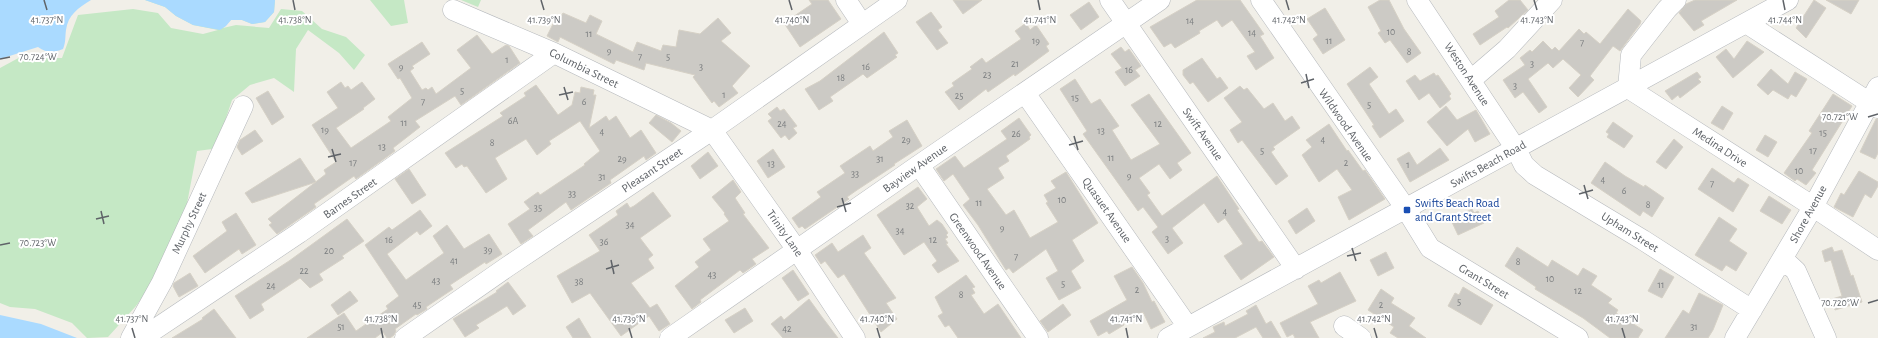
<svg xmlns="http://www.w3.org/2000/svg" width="1878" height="338" font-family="'Alegreya Sans',sans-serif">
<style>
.green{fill:#c5e8c5}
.water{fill:#aadaff}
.building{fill:#cccac5;stroke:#d6d1c6}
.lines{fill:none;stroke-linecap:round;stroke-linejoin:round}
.minor-casing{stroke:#b5b8bc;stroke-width:21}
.minor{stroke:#fff;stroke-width:20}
.ticks{fill:none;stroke:#5f6368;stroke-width:1.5}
.transit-dot{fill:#1a4fb4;stroke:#fff;stroke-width:1.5}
.labels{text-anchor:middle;stroke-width:4;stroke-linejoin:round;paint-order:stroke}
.number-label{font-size:10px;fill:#7a7d7f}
.street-label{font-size:12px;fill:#5f6368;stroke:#fff}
.transit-label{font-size:12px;fill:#164399;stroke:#fff;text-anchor:start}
.ticks-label{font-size:10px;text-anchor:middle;fill:#5f6368;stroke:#fff;stroke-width:4;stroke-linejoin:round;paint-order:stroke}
</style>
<rect width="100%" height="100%" fill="#f1efe8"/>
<path class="green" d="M145 0H275L274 12 265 22 252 24 242 20H231L223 28 236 25 269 28 281 9 302 11 322 29 346 37 365 55 354 70 339 53 308 30 296 49 294 92 274 78 250 85 232 100 224 124 212 149 197 151 185 214 153 282 136 306 108 337 87 338 72 323 35 309 10 307 0 303V68L24 55 45 58H62L78 15 133 9 158 13 171 28 203 34 218 30 193 25 176 16 165 7Z
M370 0H404L408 23 391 26Z
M461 0H481L478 7Z"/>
<path class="water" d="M0 0H91C78 8 68 15 66 30 65 37 66 42 63 49 53 53 47 53 38 47L0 59Z
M145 0H275L274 12 265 22 252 24 242 20H231L226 26 220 30 193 25 176 16 165 7Z
M0 315 41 324 77 338H0Z"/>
<path class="building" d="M809 0H828L841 19 800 47 784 23 812 4Z
M953 0H982L963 14Z
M1197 0H1240L1264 34 1260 36 1274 58 1256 70 1247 56 1255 52 1232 20 1222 27 1217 20 1199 31 1200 33 1175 48 1171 43 1164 47 1150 27Z
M1380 0H1389L1404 29 1421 53 1407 63 1390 40 1385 43 1378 33 1381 31 1368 7Z
M1509 0H1520L1528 10 1508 28 1507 27 1480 45 1473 34 1499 17 1495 11Z
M1695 0H1737L1701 21 1704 25 1694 31 1679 13 1686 4Z
M1814 0 1826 8 1806 38 1796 28Z
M1826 0H1859L1851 14Z
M1089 2 1099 17 1081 30 1070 15Z
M1325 8 1345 40 1323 54 1313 39 1318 35 1307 19Z
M1628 9 1641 21 1640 24 1620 51 1613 46 1590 76 1594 80 1578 97 1569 88 1581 75 1563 59 1553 68 1548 63 1528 79 1547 107 1539 113 1523 92 1515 98 1503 80 1525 65 1520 58 1530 50 1532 52 1543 41 1552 50 1555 47 1559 51 1579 29 1584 34 1586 32 1600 44Z
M931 12 942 27 938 30 948 43 937 50 916 22Z
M563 13 586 23 590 15 602 21 596 34 633 52 637 42 661 51 663 45 676 47 679 30 700 34 718 18 731 33 721 41 750 66 732 86 738 93 719 107 714 101 712 103 693 77 695 75 646 63 644 70 616 60 614 64 560 37 558 42 547 36 557 16 560 18Z
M1026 23 1030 30 1036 25 1049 44 1046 46 1049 51 1015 76 1014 74 988 92 986 89 959 110 945 92 954 86 952 83 972 69 970 67 982 58 986 63 1021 39 1015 31Z
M884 32 898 53 895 55 897 57 867 78 863 74 830 97 833 101 819 110 805 89 820 81Z
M477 35 492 54 506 45 509 46 520 63 461 105 455 96 415 121 420 127 393 148 395 151 356 179 354 176 314 204 316 207 277 234 269 225 272 223 268 219 326 174 324 170 336 162 312 125 338 108 327 92 341 82 345 88 348 86 351 90 362 82 375 99 363 108 364 109 336 128 351 148 391 121 388 117 412 98 400 78 398 79 388 64 422 42 430 54 412 66 414 68 410 71 422 90 426 88 428 90 432 87 436 94 471 68 457 50Z
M1747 41 1764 52 1733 78 1716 57 1726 49 1734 59Z
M1121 47 1125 52 1129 49 1141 66 1135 70 1140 76 1125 86 1115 72 1122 68 1111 54Z
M1202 58 1217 79 1220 77 1228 88 1208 102 1193 82 1190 84 1183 75V70Z
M1370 67 1378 77 1369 84 1389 114 1396 109 1404 121 1380 138 1372 126 1374 125 1347 84Z
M1771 69 1788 84 1795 72 1807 79 1796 97 1791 94 1788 99 1773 90 1768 95 1757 85Z
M1697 72 1701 77 1698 79 1701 82 1680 98 1678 95 1672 100 1665 91Z
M1434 73 1436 76 1438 75 1451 94 1449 96 1451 99 1440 108 1429 93 1419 100 1406 81 1415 75 1420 81Z
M1075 79 1091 104 1100 99 1119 126 1112 130 1131 160 1160 144 1131 105 1149 94 1191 153 1177 163 1182 170 1170 179 1159 164 1139 178 1150 193 1147 195 1162 216 1217 176 1239 209 1237 210 1259 242 1262 241 1274 257 1241 280 1224 256 1243 244 1225 218 1218 223 1204 203 1172 228 1183 243 1168 254 1152 232 1158 227 1143 207 1138 211 1083 134 1087 131 1060 89Z
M536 85 558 115 572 105 575 92 580 93 581 87 594 90 593 95H596L589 128 606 116 609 121 616 116 630 138 641 130 656 153 646 160 644 156 610 180 611 183 571 210 566 202 528 230 533 236 521 244 508 224 530 209 524 202 538 192 540 195 585 165 584 164 600 151 580 121 549 141 551 144 537 155 526 139 495 158 507 179 486 193 467 166 464 167 462 164 456 168 445 153 503 116 500 113 526 96 524 93Z
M1240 86 1244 90 1247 88 1264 109 1273 103 1285 121 1292 116 1300 128 1273 147 1275 149 1271 152 1288 176 1276 185 1242 140 1238 143 1230 130 1242 122 1224 98Z
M268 91 284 117 272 125 256 98Z
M1833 94 1852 106 1812 170 1816 173 1806 185 1797 179 1795 181 1784 173 1812 133 1809 131Z
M1446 106 1457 120 1476 110 1490 134 1475 142 1468 129 1447 146 1427 122Z
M1722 106 1733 113 1723 130 1711 123Z
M777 107 780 111 784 109 797 126 793 128 797 133 789 140 785 135 781 138 768 121 772 118 768 114Z
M656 115 671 123 681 131 672 142 649 123Z
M1019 118 1031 135 1029 137 1030 139 1006 156 1009 161 998 168 1004 178 987 189 1006 215 1014 210 1030 238 1058 222 1046 203 1048 202 1044 195 1056 188 1051 181 1066 172 1098 223 1072 240 1084 261 1071 271 1081 288 1059 300 1046 278 1058 271 1046 249 1013 273 1009 268 1006 270 978 225 963 205 970 199 953 174 944 181 936 169 955 156 964 168 1007 139 1001 131Z
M1876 119H1878V153L1875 159 1860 152Z
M907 120 922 146 894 164 895 165 857 190 847 197 849 199 805 229 802 226 799 228 792 218 821 197 817 192 845 173 840 166 870 146 873 151 893 137 889 131Z
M1613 122 1633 136 1624 148 1607 137 1609 134 1606 132Z
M1329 124 1347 151 1348 150 1363 171 1365 170 1385 199 1349 220 1338 197 1352 190 1337 169 1319 182 1302 155 1312 147 1306 140Z
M255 130 263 141 242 155 237 147 240 140Z
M1765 135 1777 142 1768 157 1756 150Z
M1674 139 1683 147 1666 169 1656 162Z
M1440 148 1449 160 1410 182 1397 159 1409 152 1417 165Z
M773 149 785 167 768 178 757 161Z
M708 152 718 166 700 179 691 166Z
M300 158 316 182 252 203 245 193Z
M1605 162 1625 176 1644 187 1645 185 1664 198 1652 217 1643 211 1640 216 1591 183Z
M1712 168 1734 183 1738 178 1749 185 1733 212 1698 189Z
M409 169 426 195 412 204 395 179Z
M1859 171 1878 182V186L1871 198 1865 194 1853 217 1834 207 1841 193 1844 195Z
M733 180 741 192 735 198 745 213 743 214 769 248 752 259 756 264 743 273 740 270 700 300 701 302 692 309 675 286 699 267 695 262 711 250 703 239 729 221 724 214 725 213 712 197Z
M918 187 927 199 917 207 929 226 937 220 942 224 948 233 946 235 948 237 945 239 948 243 946 244 959 261 938 273 932 265 937 261 924 242 904 255 877 215Z
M653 192 671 216 640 238 653 255 648 259 654 268 631 283 650 308 657 304 670 324 659 331 649 316 621 336 590 293 572 303 557 276 600 251 589 235 618 215 616 211 627 203 630 208 634 206Z
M1769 196 1791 210 1782 224 1760 211Z
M1307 208 1315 221 1296 234 1288 221Z
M1472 209 1474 213 1478 211 1484 223 1458 235 1451 220Z
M420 210 432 226 420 235 417 231 387 254 406 280 444 253 433 236 447 225 464 249 489 234 502 254 486 264 485 262 450 285 453 289 426 307 427 309 417 315 416 314 395 329 396 331 394 335 390 338H387L383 332 375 338H307L344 313 356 331 388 309 386 306 399 296 365 245 389 227 392 230Z
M236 213 256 245 242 254 239 249 205 273 193 256 227 231 222 222Z
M1719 217 1737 229 1729 241 1747 253 1736 271 1726 265 1722 271 1695 255Z
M347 219 364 241 342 256 344 258 319 274 323 280 310 288 300 278 261 304 264 310 250 319 235 296 289 261Z
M863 235 871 248 864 253 896 298 886 303 897 319 881 332 844 274 838 278 825 261 821 264 815 255 832 243 838 252Z
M1517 247 1548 267 1552 260 1578 276 1583 268 1597 276 1591 285 1612 299 1608 303 1618 310 1616 313 1643 330 1638 338H1610L1583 318 1535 289 1536 287 1505 266Z
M1832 247 1834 252 1842 250 1851 276 1853 275 1862 302 1835 310 1832 299 1842 296 1831 260 1825 262 1822 251Z
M1386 252 1394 268 1378 276 1370 260Z
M1132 267 1143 283 1152 302 1154 301 1165 322 1151 329 1143 312 1123 322 1124 325 1109 334 1107 331 1098 336 1090 321 1127 300 1114 276Z
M1660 269 1674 277 1662 298 1648 291Z
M793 270 809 294 798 301 782 278Z
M1340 272 1356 301 1310 322 1319 338H1295L1293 334 1287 337 1280 323 1318 304 1308 286 1319 280 1321 283Z
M190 273 198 286 179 297 173 286 174 283Z
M966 275 975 287 972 288 975 293 971 295 984 314 998 304 1021 338H958L949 325 945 327 938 316 943 313 935 297Z
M508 282 526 306 513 315 507 306 476 325 479 328 465 337 453 319 497 292 496 291Z
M1463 287 1493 305 1481 325 1448 306 1455 293 1459 295Z
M1381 289 1394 298 1391 303 1415 318 1409 326 1426 338H1398L1390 333 1394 327 1368 310Z
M350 291 358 301 338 315 331 305Z
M1699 293 1723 305 1713 330 1708 338H1665L1683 310 1689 314Z
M809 299 822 317 838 338H783L771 324 781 316 784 320Z
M1063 304 1071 315 1048 332 1040 321Z
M1256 305 1266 324 1271 321 1281 338H1263L1256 327 1235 338H1203L1215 332 1213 327 1224 322 1225 326 1248 314 1246 311Z
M745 308 753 321 734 333 725 320Z
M214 309 236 338H172L203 319 202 318Z
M579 318 591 338H573L566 327Z"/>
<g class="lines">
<g class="minor-casing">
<path id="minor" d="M846 0 862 24
M1110 0 1296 269
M1261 0 1406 209 1430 248 1578 338
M1417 0 1516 149 1524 165 1535 175 1643 240 1752 310
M1676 0 1667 9 1631 55 1628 88 1803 200 1878 250
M453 10 554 53 712 130 797 250 855 338
M1746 23 1878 108
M1471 80 1507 49 1552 0
M1025 93 1188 327
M919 165 1038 338
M1783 259 1796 271 1826 338
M1344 326 1361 338
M131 338 162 282 243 106
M142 338 299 233 554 53
M405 338 507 267 712 130 897 0
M670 338 919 165 1160 0
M1168 338 1788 0
M1735 338 1813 207 1878 87"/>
</g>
<use href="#minor" class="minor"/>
</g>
<path class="ticks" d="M44 0 47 10M293 0 295 10M541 0 544 10M789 0 792 10M1038 0 1040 10M1286 0 1289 10M1534 0 1537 10M1783 0 1785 10M0 59 10 57M1306 74 1309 88M1301 83 1314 79M564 87 568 100M559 95 573 92M1868 117 1878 114M1074 136 1078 150M1069 145 1083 141M332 149 336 162M328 157 341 154M1584 185 1588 199M1579 194 1593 190M842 198 846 212M837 207 851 203M101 211 104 224M96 219 109 216M0 245 10 243M1352 248 1356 261M1347 256 1361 253M611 260 614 274M606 269 619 265M1868 303 1878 300M132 328 135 338M381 328 383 338M629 328 632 338M877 328 880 338M1126 328 1128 338M1374 328 1377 338M1622 328 1625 338"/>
<rect class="transit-dot" x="1403" y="206" width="8" height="8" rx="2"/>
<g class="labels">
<g class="number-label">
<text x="1190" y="24">14</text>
<text x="1391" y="35">10</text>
<text x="1252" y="36">14</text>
<text x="589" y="37">11</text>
<text x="1036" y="44">19</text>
<text x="1329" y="44">11</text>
<text x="1582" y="46">7</text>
<text x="609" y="54">9</text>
<text x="1409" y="55">8</text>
<text x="640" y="60">7</text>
<text x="668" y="60">5</text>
<text x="507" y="63">1</text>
<text x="1015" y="67">21</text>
<text x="1532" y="67">3</text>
<text x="401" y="70">9</text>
<text x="701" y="70">3</text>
<text x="866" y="70">16</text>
<text x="1129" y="73">16</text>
<text x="987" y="78">23</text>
<text x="841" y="81">18</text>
<text x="1515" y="89">3</text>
<text x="462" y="94">5</text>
<text x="724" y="98">1</text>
<text x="959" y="99">25</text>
<text x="1075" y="101">15</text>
<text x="423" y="105">7</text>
<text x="584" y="105">6</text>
<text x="1369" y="108">5</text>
<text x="513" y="124">6A</text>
<text x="404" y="126">11</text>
<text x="782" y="127">24</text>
<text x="1158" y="127">12</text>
<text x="325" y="133">19</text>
<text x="1101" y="134">13</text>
<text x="602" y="135">4</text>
<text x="1823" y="136">15</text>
<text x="1016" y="137">26</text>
<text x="906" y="143">29</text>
<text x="1323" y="143">4</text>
<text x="492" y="146">8</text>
<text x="382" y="150">13</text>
<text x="1262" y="154">5</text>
<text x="1813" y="154">17</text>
<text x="1111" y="161">11</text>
<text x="622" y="162">29</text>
<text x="880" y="162">31</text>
<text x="353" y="166">17</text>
<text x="1346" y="166">2</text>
<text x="771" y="167">13</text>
<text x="1408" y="168">1</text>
<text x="1799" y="174">10</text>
<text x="855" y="177">33</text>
<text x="1129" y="179">9</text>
<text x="602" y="180">31</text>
<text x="1603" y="183">4</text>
<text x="1712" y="187">7</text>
<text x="1624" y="194">6</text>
<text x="572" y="197">33</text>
<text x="1062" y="203">10</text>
<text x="979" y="206">11</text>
<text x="1648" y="208">8</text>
<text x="910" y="209">32</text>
<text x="538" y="211">35</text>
<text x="1225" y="215">4</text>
<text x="630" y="228">34</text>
<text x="1002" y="231">9</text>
<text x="900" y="234">34</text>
<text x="1167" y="242">3</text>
<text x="389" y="243">16</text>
<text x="933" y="243">12</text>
<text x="604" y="245">36</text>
<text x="488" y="253">39</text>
<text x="329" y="254">20</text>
<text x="1016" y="260">7</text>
<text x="454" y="264">41</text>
<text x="1518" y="265">8</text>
<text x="304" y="274">22</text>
<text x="712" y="278">43</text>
<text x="1550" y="282">10</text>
<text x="436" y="284">43</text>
<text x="579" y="285">38</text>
<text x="1063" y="287">5</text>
<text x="1661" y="288">11</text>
<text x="271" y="289">24</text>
<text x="1137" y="293">2</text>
<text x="1578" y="294">12</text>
<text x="961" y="298">8</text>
<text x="1459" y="305">5</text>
<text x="417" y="308">45</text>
<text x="1381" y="308">2</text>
<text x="341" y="330">51</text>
<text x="1694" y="330">31</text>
<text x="787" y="332">42</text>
</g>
<g class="street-label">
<text transform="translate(584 68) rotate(26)" y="4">Columbia Street</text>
<text transform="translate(1467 74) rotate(57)" y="4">Weston Avenue</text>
<text transform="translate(1346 125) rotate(55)" y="4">Wildwood Avenue</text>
<text transform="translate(1203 134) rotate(55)" y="4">Swift Avenue</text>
<text transform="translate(1720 147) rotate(33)" y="4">Medina Drive</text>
<text transform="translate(1488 164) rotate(-29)" y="4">Swifts Beach Road</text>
<text transform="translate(915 168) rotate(-35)" y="4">Bayview Avenue</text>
<text transform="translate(652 170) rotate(-34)" y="4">Pleasant Street</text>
<text transform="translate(350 198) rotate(-35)" y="4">Barnes Street</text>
<text transform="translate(1107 210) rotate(55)" y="4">Quasuet Avenue</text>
<text transform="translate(1808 214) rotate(-61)" y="4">Shore Avenue</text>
<text transform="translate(189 223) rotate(-65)" y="4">Murphy Street</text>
<text transform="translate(1630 232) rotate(32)" y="4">Upham Street</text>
<text transform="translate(785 233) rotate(55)" y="4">Trinity Lane</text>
<text transform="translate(978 251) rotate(55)" y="4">Greenwood Avenue</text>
<text transform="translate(1484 281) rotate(31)" y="4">Grant Street</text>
</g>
<g class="transit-label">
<text x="1415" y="207">Swifts Beach Road<tspan x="1415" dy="14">and Grant Street</tspan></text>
</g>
</g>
<g class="ticks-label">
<text x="295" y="23">41.738°N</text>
<text x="1040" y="23">41.741°N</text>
<text x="1537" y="23">41.743°N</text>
<text x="1785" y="23">41.744°N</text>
<text x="47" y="23">41.737°N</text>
<text x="544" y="23">41.739°N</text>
<text x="792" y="23">41.740°N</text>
<text x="1289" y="23">41.742°N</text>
<text x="38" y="60">70.724°W</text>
<text x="1840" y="120">70.721°W</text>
<text x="38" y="246">70.723°W</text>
<text x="1840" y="306">70.720°W</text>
<text x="132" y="322">41.737°N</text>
<text x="381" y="322">41.738°N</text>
<text x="629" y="322">41.739°N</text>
<text x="877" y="322">41.740°N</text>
<text x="1126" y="322">41.741°N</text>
<text x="1374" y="322">41.742°N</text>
<text x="1622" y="322">41.743°N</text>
</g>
</svg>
